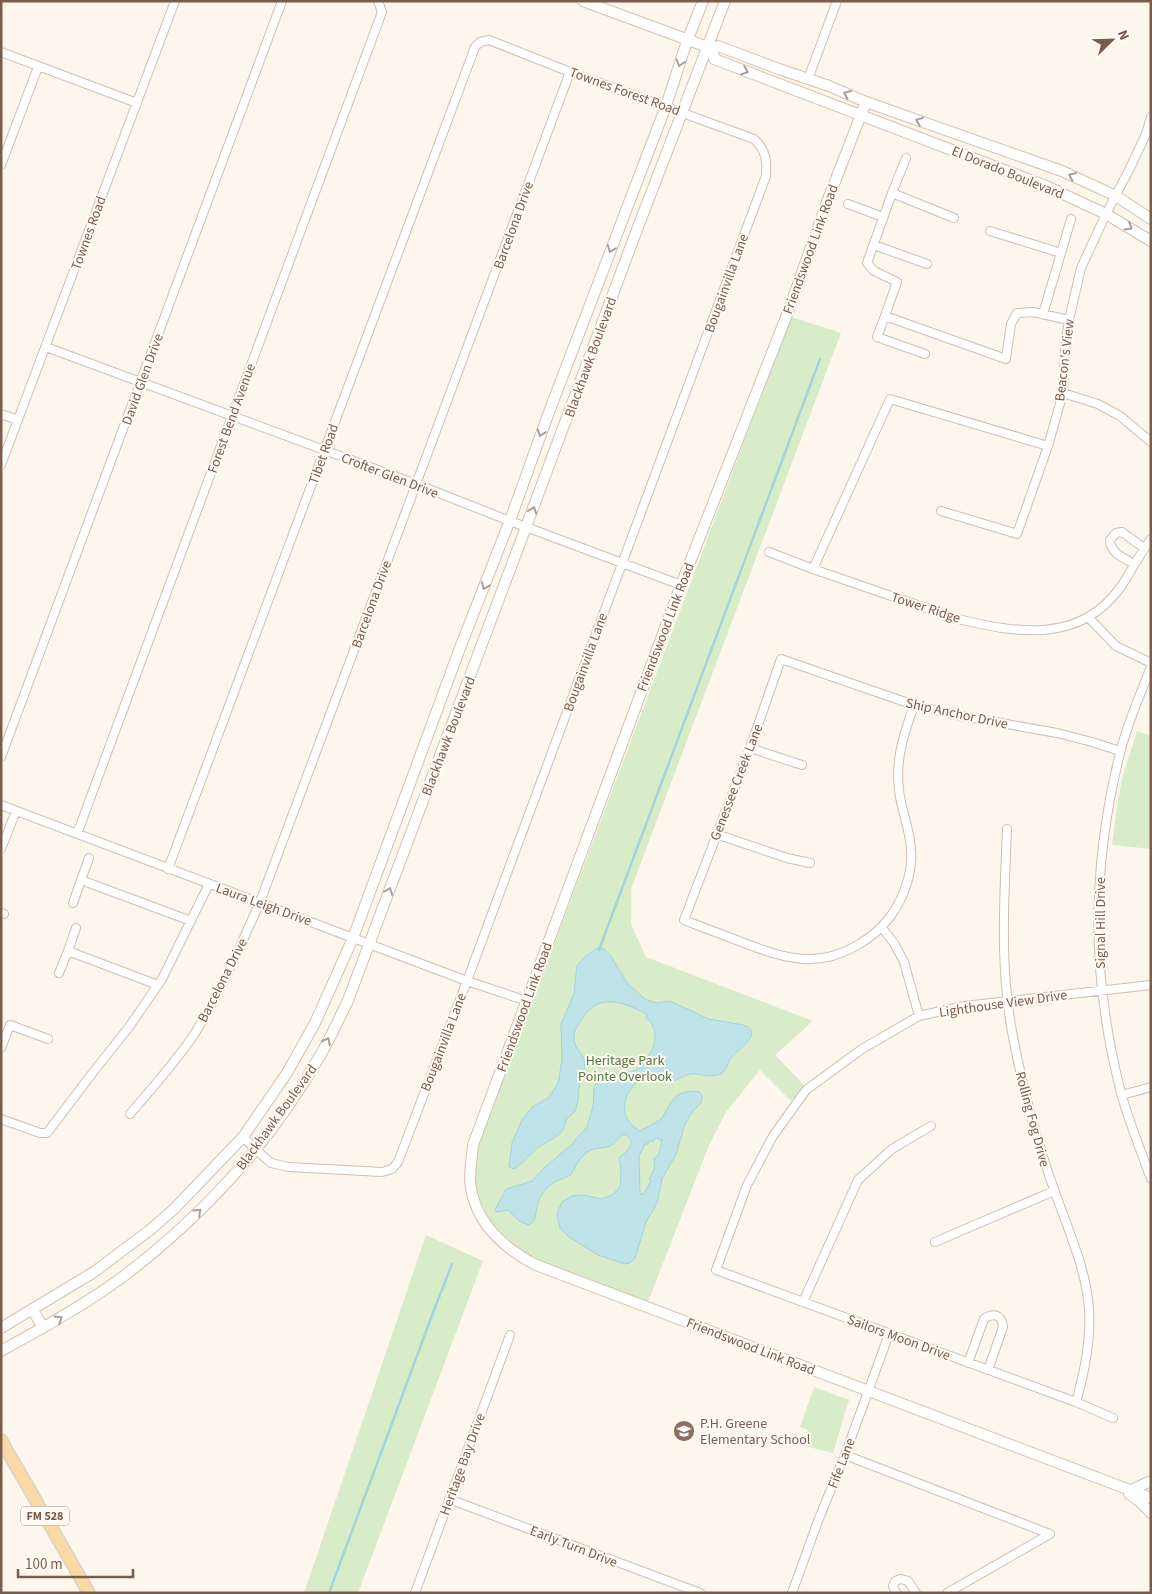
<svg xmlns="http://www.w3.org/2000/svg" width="1152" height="1594" font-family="'Source Sans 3',sans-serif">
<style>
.green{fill:#d8ecc9}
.water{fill:#bfe3e8;stroke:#a5d3da;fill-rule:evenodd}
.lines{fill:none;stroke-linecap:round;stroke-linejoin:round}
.stream{stroke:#a5d3da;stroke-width:2.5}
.street-casing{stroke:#d1beb0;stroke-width:10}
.secondary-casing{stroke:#d6c0b0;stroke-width:12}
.primary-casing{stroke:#dad1cd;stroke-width:14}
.street{stroke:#fff;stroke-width:8}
.secondary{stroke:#fff;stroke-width:10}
.primary{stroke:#fbd9a5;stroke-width:11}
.oneway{stroke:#af9d94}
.labels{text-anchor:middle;stroke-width:4;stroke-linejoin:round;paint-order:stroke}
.shield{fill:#fffaf3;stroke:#a28b7f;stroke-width:1}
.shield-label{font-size:12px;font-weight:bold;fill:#7a5c4d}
.street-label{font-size:14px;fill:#7a5c4d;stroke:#fffaf3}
.park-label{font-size:14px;fill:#537a41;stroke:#fffaf3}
.education-label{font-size:14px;fill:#785e54;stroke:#fffaf3;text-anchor:start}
</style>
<rect width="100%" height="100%" fill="#fdf6ec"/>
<path class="green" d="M791 317 841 333 631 889V924L646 957 813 1021 775 1055 805 1086 791 1101 760 1070 726 1112 709 1145 648 1302 530 1257 500 1235 487 1218 478 1197 474 1179 478 1146Z
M1137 731 1151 736V849L1112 845 1117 806 1122 779Z
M426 1235 483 1261 358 1593H304Z
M814 1387 849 1400 833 1453 801 1445 808 1430 800 1427Z"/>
<path class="water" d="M598 948H603L610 955 628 984 645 999 656 1003 670 1001 709 1019 743 1025C767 1032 735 1051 731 1058 726 1065 727 1073 717 1075 709 1078 699 1073 691 1074 683 1075 677 1081 669 1082 663 1083 657 1079 651 1079 633 1078 622 1097 625 1113 627 1121 633 1127 640 1131 646 1127 655 1124 661 1119 666 1113 667 1108 671 1102 677 1092 690 1090 700 1092L702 1097 701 1103 693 1111 685 1124 676 1154 662 1179 657 1203 646 1222 635 1258 630 1263 625 1264 598 1255 569 1237 560 1228 557 1214 562 1202 572 1196 583 1195 602 1199 612 1195 620 1187 621 1169 619 1158 628 1150 632 1142 629 1137 624 1134C617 1137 616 1143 610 1146 605 1148 599 1148 594 1149 581 1153 577 1164 571 1175 562 1179 553 1181 546 1189 542 1193 538 1201 537 1207 535 1215 537 1220 529 1225L519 1221 508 1210 497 1212 495 1210 506 1189 532 1181 546 1166 570 1146 587 1127 593 1107 594 1088 597 1081 603 1075 631 1072 643 1067 642 1061C656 1053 661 1028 646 1018L647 1014C624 1003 599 991 582 1019 579 1024 574 1029 574 1036 573 1048 582 1052 584 1060 587 1067 581 1075 580 1082 578 1091 579 1100 576 1109 574 1114 569 1116 566 1120 564 1124 565 1128 562 1131 555 1140 542 1143 534 1151 527 1157 522 1164 514 1169L509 1167 512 1143 522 1120 532 1107 548 1098 558 1084 562 1060 561 1024 574 994 577 965 587 955ZM658 1137 659 1140H662L659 1154 654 1159 655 1167 649 1179 651 1181 644 1194H640L639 1156 645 1144H648L650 1140 652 1142Z"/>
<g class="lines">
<path class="stream" d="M599 950 820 359
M329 1593 434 1310 452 1264"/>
<g class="street-casing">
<path id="street" d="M1 52 137 103
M808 79 837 1
M906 158 892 193 954 218
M1 165 38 67
M892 193 867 263 874 271 897 282 885 316 1006 359 1011 324 1017 313 1033 312 1069 320
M848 204 883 217
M990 231 1061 253 1043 314
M874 245 927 264
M1061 253 1071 219
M885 316 877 337 925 354
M46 347 416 484 510 521 681 585
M1063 393 1098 404 1120 416 1151 442
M1 414 18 420
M1 465 175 1
M941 511 1017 534 1048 446 1063 393 1065 348 1069 320 1081 268 1106 214 1130 168 1146 134 1151 117
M769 552 813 569 958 619C1017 633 1079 644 1120 588 1131 572 1139 555 1151 539
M1134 564C1124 558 1110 553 1110 540L1116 533 1122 532 1144 548
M813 569 890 399 1048 446
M1088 617 1116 646 1151 663
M1151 667C1140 695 1127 724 1120 753 1091 870 1091 976 1121 1093 1129 1122 1141 1151 1151 1179
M914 705C903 736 894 764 900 797 903 814 910 831 911 849 913 872 904 898 890 917 881 929 870 938 856 946 816 969 784 958 744 943 724 935 704 928 684 920L750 748 781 659 914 705 956 715 1057 733 1092 742 1120 751
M750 748 802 765
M1 757 282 1
M1 805 467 981 527 1001
M1007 829C1004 903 999 973 1015 1047 1025 1096 1037 1143 1054 1189 1067 1228 1086 1267 1089 1309 1091 1341 1085 1371 1076 1402
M77 834 382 12 378 1
M716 834 787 858 810 863
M1 849 16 811
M89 858 81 880 191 921
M168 869 475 47 480 42 489 40 570 72 754 139C766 150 767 160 766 176L467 981 398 1162 392 1169 382 1172 288 1167 271 1163 255 1149 243 1137
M73 903 81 880
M1 913 4 914
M76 928 68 951 158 985
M882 928 894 943 904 962 919 1016
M59 973 68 951
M1 1048 10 1025 48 1039
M1122 1095 1151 1087
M130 1114C152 1088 176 1062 195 1033 221 991 240 947 260 902L570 72
M1 1119 40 1133H47L94 1071 129 1027 162 979 209 884
M935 1242 1054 1191
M803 1302 858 1180 892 1149 931 1126
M968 1363 984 1319C994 1312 1002 1315 1003 1327L988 1370
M1113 1418 1076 1402 716 1270 747 1185 773 1136 806 1090 862 1049 919 1016 964 1006 1151 985
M845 1455 1050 1534
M449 1499 700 1593
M415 1593 510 1335
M792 1593 818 1521 845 1455 889 1334
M896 1593 893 1586 895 1581 901 1579 908 1581 916 1593
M947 1593 1050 1534"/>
</g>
<g class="secondary-casing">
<path id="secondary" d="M583 1 713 49 718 46 779 69 829 86 866 102 1062 171 1116 196 1151 219
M708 48 713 49 714 59 1046 186 1106 214 1151 241
M866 102 829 197 788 312 681 585 473 1145C472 1156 470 1168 470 1180 473 1221 502 1247 536 1265L1151 1498
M33 1310 43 1328
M1 1328 94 1272 150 1230 174 1209 243 1137 287 1073 315 1023 353 938 460 648 512 515 549 412 666 106 687 41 703 1
M1 1351C46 1326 92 1301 133 1269 208 1210 274 1137 321 1054 331 1037 338 1020 347 1003L526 527 638 227 725 1
M1131 1490 1151 1481
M1129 1494 1138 1500 1151 1513"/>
</g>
<g class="primary-casing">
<path id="primary" d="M1 1440 89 1593"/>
</g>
<use href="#street" class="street"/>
<use href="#secondary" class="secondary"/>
<use href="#primary" class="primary"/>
</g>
<defs><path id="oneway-chevron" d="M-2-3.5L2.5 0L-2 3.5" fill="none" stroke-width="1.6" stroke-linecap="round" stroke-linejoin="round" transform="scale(1.25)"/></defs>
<g class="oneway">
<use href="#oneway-chevron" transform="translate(680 63) rotate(108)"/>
<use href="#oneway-chevron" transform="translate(745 71) rotate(21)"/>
<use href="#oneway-chevron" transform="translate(847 94) rotate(-156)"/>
<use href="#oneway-chevron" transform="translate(919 121) rotate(-160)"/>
<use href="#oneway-chevron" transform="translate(1072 176) rotate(-156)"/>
<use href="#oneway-chevron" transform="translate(1129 227) rotate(31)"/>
<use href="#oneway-chevron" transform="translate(611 249) rotate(111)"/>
<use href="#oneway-chevron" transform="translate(541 433) rotate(110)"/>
<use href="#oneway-chevron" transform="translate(533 510) rotate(-70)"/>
<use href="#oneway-chevron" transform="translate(485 586) rotate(111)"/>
<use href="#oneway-chevron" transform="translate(389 891) rotate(-69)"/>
<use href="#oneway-chevron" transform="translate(327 1041) rotate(-63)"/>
<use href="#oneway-chevron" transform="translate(198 1212) rotate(-43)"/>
<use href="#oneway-chevron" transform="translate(59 1319) rotate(-32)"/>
</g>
<defs>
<g id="school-disc" transform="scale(1.125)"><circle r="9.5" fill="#8d6e63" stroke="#fffaf3"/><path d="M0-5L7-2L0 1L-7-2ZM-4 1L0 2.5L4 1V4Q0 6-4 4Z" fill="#fff"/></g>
</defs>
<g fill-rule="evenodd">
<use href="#school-disc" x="684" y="1431"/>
</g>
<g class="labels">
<rect class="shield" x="21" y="1506.5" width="48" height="19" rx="4"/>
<g class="shield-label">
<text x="45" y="1520">FM 528</text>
</g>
<g class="street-label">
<text transform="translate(625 91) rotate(20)" y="5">Townes Forest Road</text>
<text transform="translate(1008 172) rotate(22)" y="5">El Dorado Boulevard</text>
<text transform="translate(513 225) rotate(-70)" y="5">Barcelona Drive</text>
<text transform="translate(88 233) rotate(-70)" y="5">Townes Road</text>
<text transform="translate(810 249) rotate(-70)" y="5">Friendswood Link Road</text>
<text transform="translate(726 283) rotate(-70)" y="5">Bougainvilla Lane</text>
<text transform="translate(590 357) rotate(-70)" y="5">Blackhawk Boulevard</text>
<text transform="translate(1064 360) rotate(-83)" y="5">Beacon's View</text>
<text transform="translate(142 379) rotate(-70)" y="5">David Glen Drive</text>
<text transform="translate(231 418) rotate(-70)" y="5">Forest Bend Avenue</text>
<text transform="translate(323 454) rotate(-70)" y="5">Tibet Road</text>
<text transform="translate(390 475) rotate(21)" y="5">Crofter Glen Drive</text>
<text transform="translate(371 604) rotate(-70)" y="5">Barcelona Drive</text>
<text transform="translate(926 607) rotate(18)" y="5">Tower Ridge</text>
<text transform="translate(665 627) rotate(-69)" y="5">Friendswood Link Road</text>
<text transform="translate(585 662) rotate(-70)" y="5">Bougainvilla Lane</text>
<text transform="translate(957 713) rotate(12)" y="5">Ship Anchor Drive</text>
<text transform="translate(448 736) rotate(-69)" y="5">Blackhawk Boulevard</text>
<text transform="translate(736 782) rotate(-69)" y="5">Genessee Creek Lane</text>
<text transform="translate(264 904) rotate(20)" y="5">Laura Leigh Drive</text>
<text transform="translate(1100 923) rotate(-90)" y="5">Signal Hill Drive</text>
<text transform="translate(222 980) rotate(-63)" y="5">Barcelona Drive</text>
<text transform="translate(1003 1003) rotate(-8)" y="5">Lighthouse View Drive</text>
<text transform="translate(524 1007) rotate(-70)" y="5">Friendswood Link Road</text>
<text transform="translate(443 1042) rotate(-69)" y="5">Bougainvilla Lane</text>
<text transform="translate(276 1117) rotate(-54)" y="5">Blackhawk Boulevard</text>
<text transform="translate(1033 1119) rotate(75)" y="5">Rolling Fog Drive</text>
<text transform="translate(899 1337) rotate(20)" y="5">Sailors Moon Drive</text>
<text transform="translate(751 1346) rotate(21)" y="5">Friendswood Link Road</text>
<text transform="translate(841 1463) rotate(-69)" y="5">Fife Lane</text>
<text transform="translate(462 1464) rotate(-70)" y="5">Heritage Bay Drive</text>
<text transform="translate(574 1546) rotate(21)" y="5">Early Turn Drive</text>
</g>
<g class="park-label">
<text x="625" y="1065">Heritage Park<tspan x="625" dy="16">Pointe Overlook</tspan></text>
</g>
<g class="education-label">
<text x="700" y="1428">P.H. Greene<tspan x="700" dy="16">Elementary School</tspan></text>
</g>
</g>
<rect width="1152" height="1594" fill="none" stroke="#7a5c4d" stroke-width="5"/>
<g transform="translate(1112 40) rotate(67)" stroke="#fffaf3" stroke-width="4" paint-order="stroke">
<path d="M0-4L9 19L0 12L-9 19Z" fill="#7a5c4d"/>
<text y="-8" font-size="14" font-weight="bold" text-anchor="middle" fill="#7a5c4d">N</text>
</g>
<path d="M18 1569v8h115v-8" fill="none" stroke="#7a5c4d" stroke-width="2.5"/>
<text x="25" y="1569" font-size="15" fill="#7a5c4d" stroke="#fffaf3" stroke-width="4" paint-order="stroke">100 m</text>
</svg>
